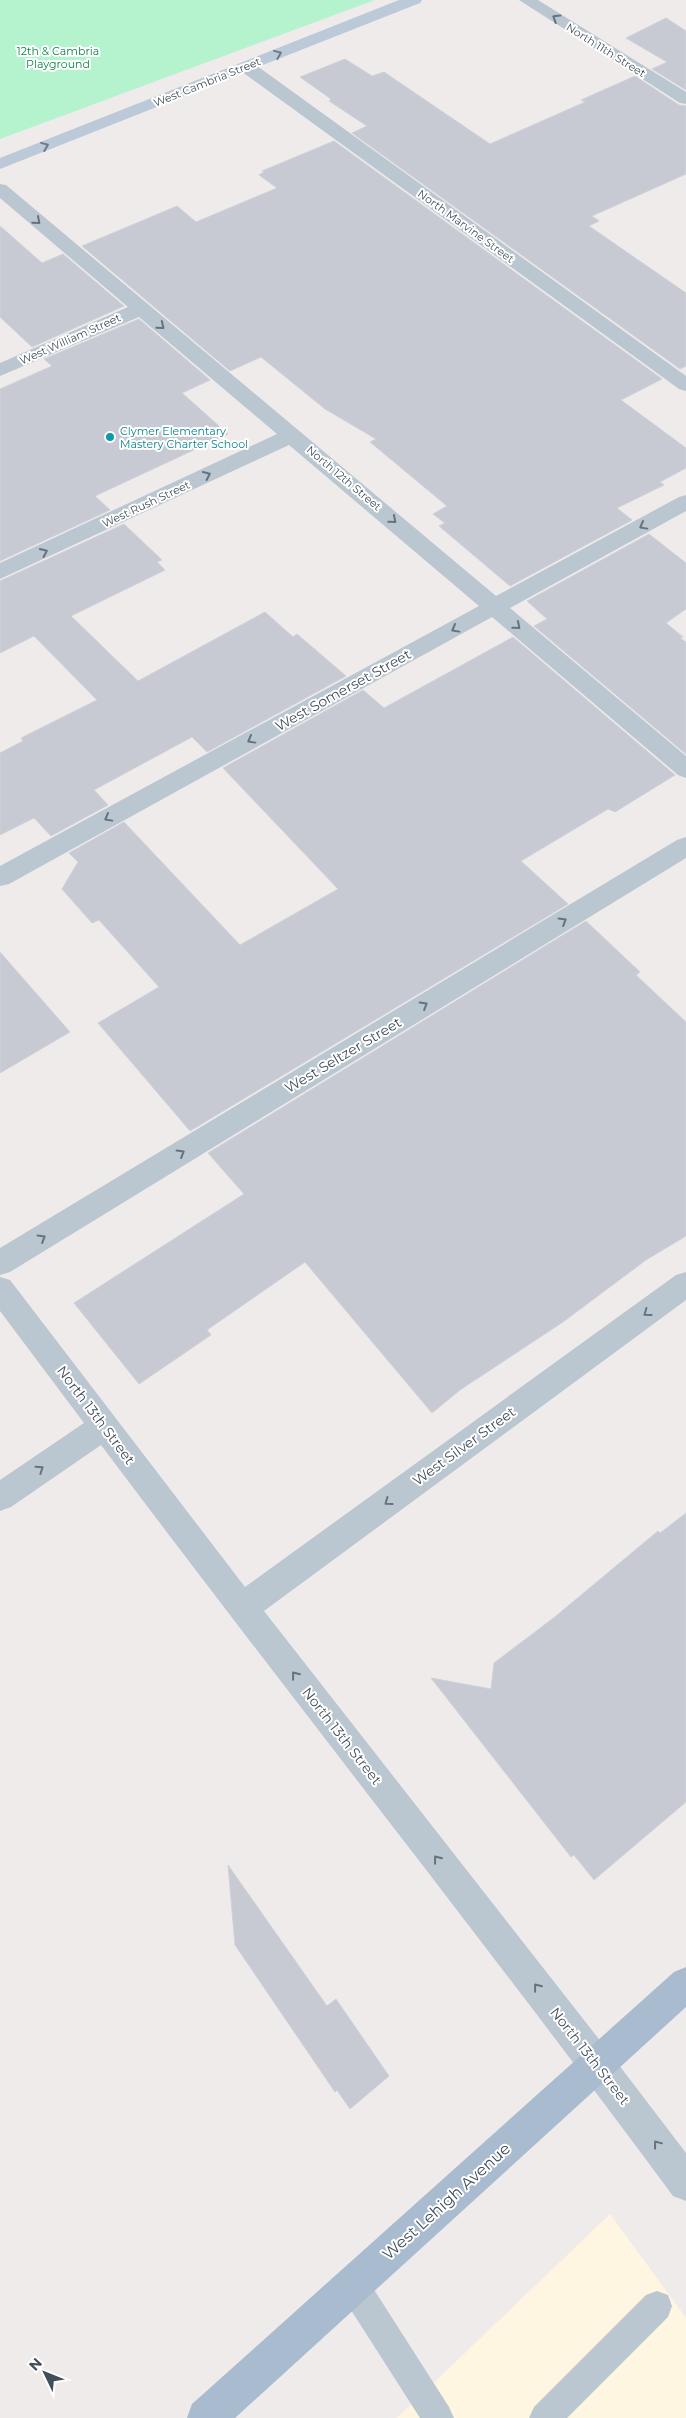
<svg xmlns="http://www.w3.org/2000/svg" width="686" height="2418" font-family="Montserrat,sans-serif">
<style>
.commercial{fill:#fef6e1}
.green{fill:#b4f3cd}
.building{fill:#c7cad3;stroke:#cfd2d9}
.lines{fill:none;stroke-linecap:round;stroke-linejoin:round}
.lane{fill:#bac6d0;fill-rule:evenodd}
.street{fill:#bac6d0;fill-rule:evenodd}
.secondary{fill:#bcc9d8;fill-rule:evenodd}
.primary{fill:#a8bbcf;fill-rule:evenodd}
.oneway{stroke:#66737e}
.oneway2{stroke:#6d7a87}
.culture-dot{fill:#0f9aa8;stroke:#fff;stroke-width:2}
.labels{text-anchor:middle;stroke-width:4;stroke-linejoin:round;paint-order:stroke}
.far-street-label{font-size:11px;fill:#424f5b;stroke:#fff}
.far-park-label{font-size:11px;fill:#0d8349;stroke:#fff}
.far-culture-label{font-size:11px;fill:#0d838f;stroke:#fff;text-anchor:start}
.street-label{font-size:14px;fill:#424f5b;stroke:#fff}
.near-street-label{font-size:16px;fill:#424f5b;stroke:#fff}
</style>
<rect width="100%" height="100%" fill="#efebeb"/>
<path class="commercial" d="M610 2214 686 2318V2418H397Z"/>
<path class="green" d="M0 0H375L0 139Z"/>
<path class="building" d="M666 18 686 31V90L652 69 667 62 626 38Z
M345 59 372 76 384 72 490 144 585 102 581 100 635 76 679 105 686 106V174L592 216 599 221 589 226 686 293V366L680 369 352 133 367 126 329 101 331 99 300 77Z
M334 141 662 379 621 400 686 448V468L660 482 664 485 617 508 632 520 510 586 439 526 445 523 433 514 447 506 370 442 376 439 325 409 261 357 230 371 82 246 177 206 196 222 277 188 259 175 264 172 262 171Z
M0 226 42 263 63 254 124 306 32 347 0 317Z
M139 319 210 380 182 393 228 434 95 496 110 510 0 561V389L52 366 44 359Z
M124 524 162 560 157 562 165 570 71 616 138 681 265 612 293 637 297 634 346 676 207 752 192 737 94 790 108 805 51 836 34 818 0 835V753L23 741 21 738 97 700 34 636 0 653V581Z
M649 534 686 563V609L666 623 683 637 680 638 686 642V754L534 626 547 619 527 601Z
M513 637 675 775 615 812 608 809 521 861 568 904 190 1131 98 1023 159 987 99 920 92 923 62 889 78 862 69 853 124 822 240 945 338 889 223 768 363 690 384 708Z
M586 921 640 972 636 975 686 1022V1236L646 1260 563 1322 460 1390 432 1413 305 1262 207 1330 211 1335 139 1384 74 1303 244 1194 208 1153Z
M0 952 70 1032 0 1073Z
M686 1513V1802L594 1880 574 1855 571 1857 431 1678 491 1689 494 1663 556 1616 658 1531 660 1533Z
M228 1865 327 2006 336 1999 389 2076 350 2109 337 2090 335 2092 235 1945Z"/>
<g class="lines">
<path class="lane" d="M353 2270 364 2274 449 2407 454 2418H420L342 2296 338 2285 342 2274Z
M657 2291 668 2295 672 2306 668 2317 567 2418H529L534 2407 646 2295Z"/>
<path class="street" d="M519 0H538L686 92V104L680 103Z
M247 62 253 63 686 376V391L679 389 241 71 238 67 241 63Z
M0 184 6 185 496 596 679 497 686 495V511L510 608 686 756V778L678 775 492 617 9 884 0 886V866L479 606 289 445 0 579V563L277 434 139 317 0 376V363L128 307 0 198Z
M686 837V858L10 1272 0 1275V1248L677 840Z
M686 1272V1300L264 1611 609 2052 686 2153V2201L673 2196C486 1943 290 1697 101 1445L11 1507 0 1511V1480L84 1423 0 1311V1277L10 1280 245 1587 676 1275Z"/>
<path class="secondary" d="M399 0H422L420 3 0 169V158Z"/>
<path class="primary" d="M686 1967V2007L235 2418H187L192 2404 674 1972Z"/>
</g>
<defs><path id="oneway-chevron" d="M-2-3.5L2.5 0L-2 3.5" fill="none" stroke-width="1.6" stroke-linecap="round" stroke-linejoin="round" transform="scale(1.25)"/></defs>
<g class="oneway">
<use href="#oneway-chevron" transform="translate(556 18) rotate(-148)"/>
<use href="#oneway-chevron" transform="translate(37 221) rotate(41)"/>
<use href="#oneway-chevron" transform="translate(161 326) rotate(39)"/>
<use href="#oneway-chevron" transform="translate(207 475) rotate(-25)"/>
<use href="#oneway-chevron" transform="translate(393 520) rotate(40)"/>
<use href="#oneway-chevron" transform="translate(643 526) rotate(151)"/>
<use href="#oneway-chevron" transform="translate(44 552) rotate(-25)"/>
<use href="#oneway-chevron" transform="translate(517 626) rotate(40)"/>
<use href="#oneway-chevron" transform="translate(455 629) rotate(151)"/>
<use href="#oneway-chevron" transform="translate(251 740) rotate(151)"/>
<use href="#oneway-chevron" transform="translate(108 818) rotate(151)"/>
<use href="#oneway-chevron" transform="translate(563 921) rotate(-31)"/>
<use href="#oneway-chevron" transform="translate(424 1005) rotate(-31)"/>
<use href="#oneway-chevron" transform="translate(181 1153) rotate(-31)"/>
<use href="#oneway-chevron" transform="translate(42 1238) rotate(-31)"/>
<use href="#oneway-chevron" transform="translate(647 1313) rotate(144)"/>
<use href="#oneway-chevron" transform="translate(40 1469) rotate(-34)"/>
<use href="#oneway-chevron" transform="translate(388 1502) rotate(144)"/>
<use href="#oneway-chevron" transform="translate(295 1675) rotate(-128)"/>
<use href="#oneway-chevron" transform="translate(437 1859) rotate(-128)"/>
<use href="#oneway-chevron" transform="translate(537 1987) rotate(-128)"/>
<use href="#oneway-chevron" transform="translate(657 2144) rotate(-127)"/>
</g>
<g class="oneway2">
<use href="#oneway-chevron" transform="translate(278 54) rotate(-22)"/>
<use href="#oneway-chevron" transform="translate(45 146) rotate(-22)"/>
</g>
<circle class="culture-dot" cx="110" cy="437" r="5"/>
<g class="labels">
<g class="far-street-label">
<text transform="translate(606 50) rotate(32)" y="4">North 11th Street</text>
<text transform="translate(207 82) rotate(-22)" y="4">West Cambria Street</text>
<text transform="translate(466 226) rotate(36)" y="4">North Marvine Street</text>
<text transform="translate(70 339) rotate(-24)" y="4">West William Street</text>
<text transform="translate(344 478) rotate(40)" y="4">North 12th Street</text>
<text transform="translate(146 504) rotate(-25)" y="4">West Rush Street</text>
</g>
<g class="far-park-label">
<text x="58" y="55">12th &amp; Cambria<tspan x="58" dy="13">Playground</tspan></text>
</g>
<g class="far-culture-label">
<text x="120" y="435">Clymer Elementary<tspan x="120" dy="13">Mastery Charter School</tspan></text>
</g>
<g class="street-label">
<text transform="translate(343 690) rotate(-29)" y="5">West Somerset Street</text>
<text transform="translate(343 1055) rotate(-31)" y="5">West Seltzer Street</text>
<text transform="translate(96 1415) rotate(53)" y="5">North 13th Street</text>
<text transform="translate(464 1446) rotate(-36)" y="5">West Silver Street</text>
<text transform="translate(342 1736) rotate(52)" y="5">North 13th Street</text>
<text transform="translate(590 2056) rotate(52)" y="5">North 13th Street</text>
</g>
<g class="near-street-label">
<text transform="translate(446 2201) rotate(-42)" y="6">West Lehigh Avenue</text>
</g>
</g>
<g transform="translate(45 2373) rotate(313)" stroke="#ffffff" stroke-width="4" paint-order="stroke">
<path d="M0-4L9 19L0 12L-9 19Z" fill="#424f5b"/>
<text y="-8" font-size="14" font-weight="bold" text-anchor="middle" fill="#424f5b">N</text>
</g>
</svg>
